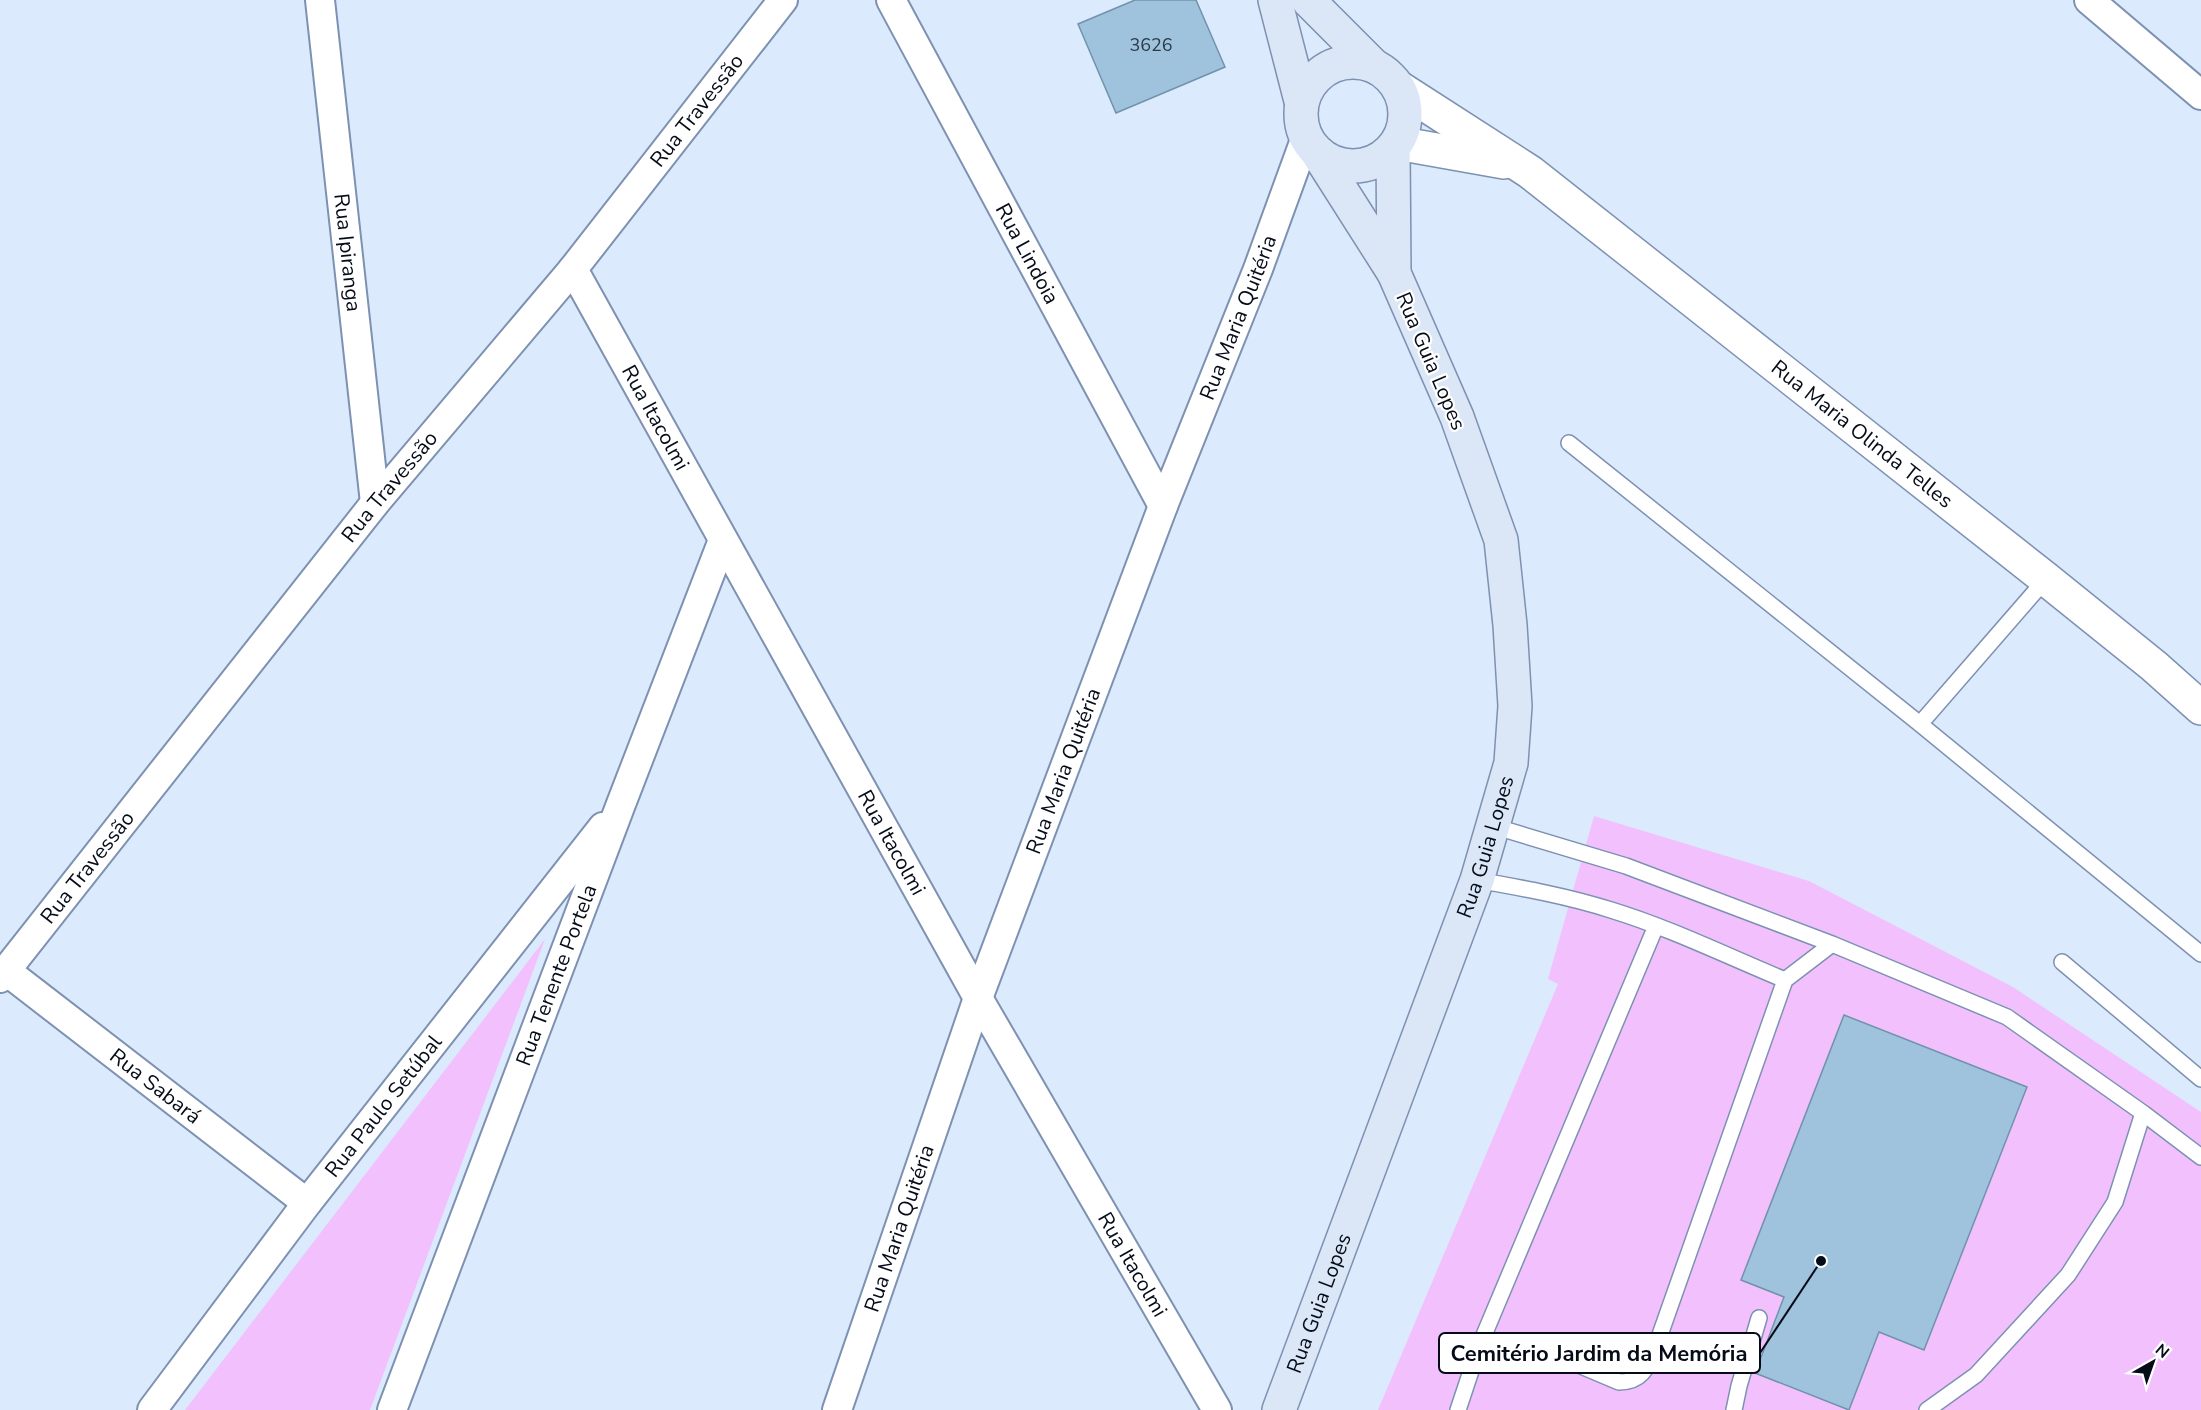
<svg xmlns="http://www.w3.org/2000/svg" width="2201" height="1410" font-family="'Nunito Sans',sans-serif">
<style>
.green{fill:#f2c1fd}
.building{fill:#a0c3dd;stroke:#7092aa;stroke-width:1.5}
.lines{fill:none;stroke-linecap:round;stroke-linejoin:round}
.service-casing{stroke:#7d91b1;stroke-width:18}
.minor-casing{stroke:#7d91b1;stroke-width:32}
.tertiary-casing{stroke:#7d91b1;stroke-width:36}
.secondary-casing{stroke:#7d91b1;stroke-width:36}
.service{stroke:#fff;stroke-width:15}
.minor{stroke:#fff;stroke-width:28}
.tertiary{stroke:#fff;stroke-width:33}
.secondary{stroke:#dbe6f7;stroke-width:33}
.labels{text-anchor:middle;stroke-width:4.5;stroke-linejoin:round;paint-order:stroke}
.number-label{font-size:18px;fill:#2c3a48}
.street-label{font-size:21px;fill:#060c17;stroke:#fff}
.leader{fill:none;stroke:#060c17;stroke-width:2}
.callout-dot{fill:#060c17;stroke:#fff;stroke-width:2}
.callout{fill:#fff;stroke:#060c17;stroke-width:2}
.callout-label{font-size:22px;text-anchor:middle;font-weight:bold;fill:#060c17}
</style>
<rect width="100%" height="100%" fill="#dceafe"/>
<path class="green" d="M1594 816 1809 881 2013 987 2201 1112V1410H1378L1558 984 1548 979Z
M545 939 370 1410H185Z"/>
<path class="building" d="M1135 0H1196L1225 67 1116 113 1078 24Z
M1844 1015 2027 1087 1924 1350 1879 1332 1849 1410 1755 1373 1784 1297 1741 1280Z"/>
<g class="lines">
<g class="service-casing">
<path id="service" d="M1569 443 1920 724 2201 954
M1920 724 2046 579
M1493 826 1626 866 1832 944 2007 1017 2143 1113 2115 1202 2068 1275 1976 1375 1927 1410
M1477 880C1522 888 1567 896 1611 910 1670 928 1727 956 1785 980
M2062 962 2201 1079
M2143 1113 2201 1157
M1479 1347 1520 1360 1555 1355 1619 1382C1642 1382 1647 1368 1655 1349L1785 980 1832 944
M1458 1410 1479 1347 1656 926
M1734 1410 1739 1386 1759 1318"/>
</g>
<g class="minor-casing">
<g id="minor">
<path id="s1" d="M320 0 375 503"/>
<path id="s2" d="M891 0 1163 506"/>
<path d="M2089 0 2201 95"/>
<path id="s3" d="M573 269 978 998 1217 1410"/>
<path id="s4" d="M5 970 307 1203"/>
<path id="s5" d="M0 978 375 503 573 269 783 0"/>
<path id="s6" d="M152 1410 307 1203 603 827"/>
<path id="s7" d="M392 1410 621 804 723 540"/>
<path id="s8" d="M837 1410 978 998 1163 506 1258 269 1306 137"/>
</g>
</g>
<g class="tertiary-casing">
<g id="tertiary">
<path id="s9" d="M1398 87 1530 172 2046 579 2154 666 2201 708"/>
<path d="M1397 143 1504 162"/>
</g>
</g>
<g class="secondary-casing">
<g id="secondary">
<path d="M1275 0 1301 101"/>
<path d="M1308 0 1374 66"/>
<circle cx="1353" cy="114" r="52"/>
<path d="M1393 149 1394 273"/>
<path id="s10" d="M1279 1410 1477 880 1511 763 1515 706 1510 625 1501 540 1457 417 1394 273 1317 152"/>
</g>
</g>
<use href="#service" class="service"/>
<use href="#minor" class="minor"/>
<use href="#tertiary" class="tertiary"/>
<use href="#secondary" class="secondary"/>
</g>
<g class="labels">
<g class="number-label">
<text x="1151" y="51">3626</text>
</g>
<g class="street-label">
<text dy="7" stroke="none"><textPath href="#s5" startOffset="1113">Rua Travessão</textPath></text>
<text dy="7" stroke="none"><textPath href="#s1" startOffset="254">Rua Ipiranga</textPath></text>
<text dy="7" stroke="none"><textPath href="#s2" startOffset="288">Rua Lindoia</textPath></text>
<text dy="7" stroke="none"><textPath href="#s8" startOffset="1164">Rua Maria Quitéria</textPath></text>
<text transform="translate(1431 361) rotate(67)" y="7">Rua Guia Lopes</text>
<text dy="7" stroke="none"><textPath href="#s3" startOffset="170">Rua Itacolmi</textPath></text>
<text dy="7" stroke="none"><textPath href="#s9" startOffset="580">Rua Maria Olinda Telles</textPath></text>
<text dy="7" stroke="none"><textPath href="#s5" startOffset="627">Rua Travessão</textPath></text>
<text dy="7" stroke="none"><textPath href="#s8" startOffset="678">Rua Maria Quitéria</textPath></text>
<text dy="7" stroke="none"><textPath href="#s3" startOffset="656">Rua Itacolmi</textPath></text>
<text dy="7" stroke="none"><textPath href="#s10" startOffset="600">Rua Guia Lopes</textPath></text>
<text dy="7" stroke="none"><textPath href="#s5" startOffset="141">Rua Travessão</textPath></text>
<text dy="7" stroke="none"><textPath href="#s7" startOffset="465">Rua Tenente Portela</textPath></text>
<text dy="7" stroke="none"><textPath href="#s4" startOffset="190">Rua Sabará</textPath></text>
<text dy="7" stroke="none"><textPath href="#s6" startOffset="382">Rua Paulo Setúbal</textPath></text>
<text dy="7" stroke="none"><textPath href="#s8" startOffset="192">Rua Maria Quitéria</textPath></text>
<text dy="7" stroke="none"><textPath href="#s3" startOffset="1142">Rua Itacolmi</textPath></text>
<text dy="7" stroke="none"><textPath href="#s10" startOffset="114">Rua Guia Lopes</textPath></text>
</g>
</g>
<path class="leader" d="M1821 1261L1760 1353"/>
<circle class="callout-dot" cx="1821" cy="1261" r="6"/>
<rect class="callout" x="1439" y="1333" width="321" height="40" rx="6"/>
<g class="callout-label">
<text x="1599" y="1361">Cemitério Jardim da Memória</text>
</g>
<g transform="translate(2153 1362) rotate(40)" stroke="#ffffff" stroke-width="4.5" paint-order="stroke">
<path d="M0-4.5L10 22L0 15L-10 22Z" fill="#060c17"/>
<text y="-9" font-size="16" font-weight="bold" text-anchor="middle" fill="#060c17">N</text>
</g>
</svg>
